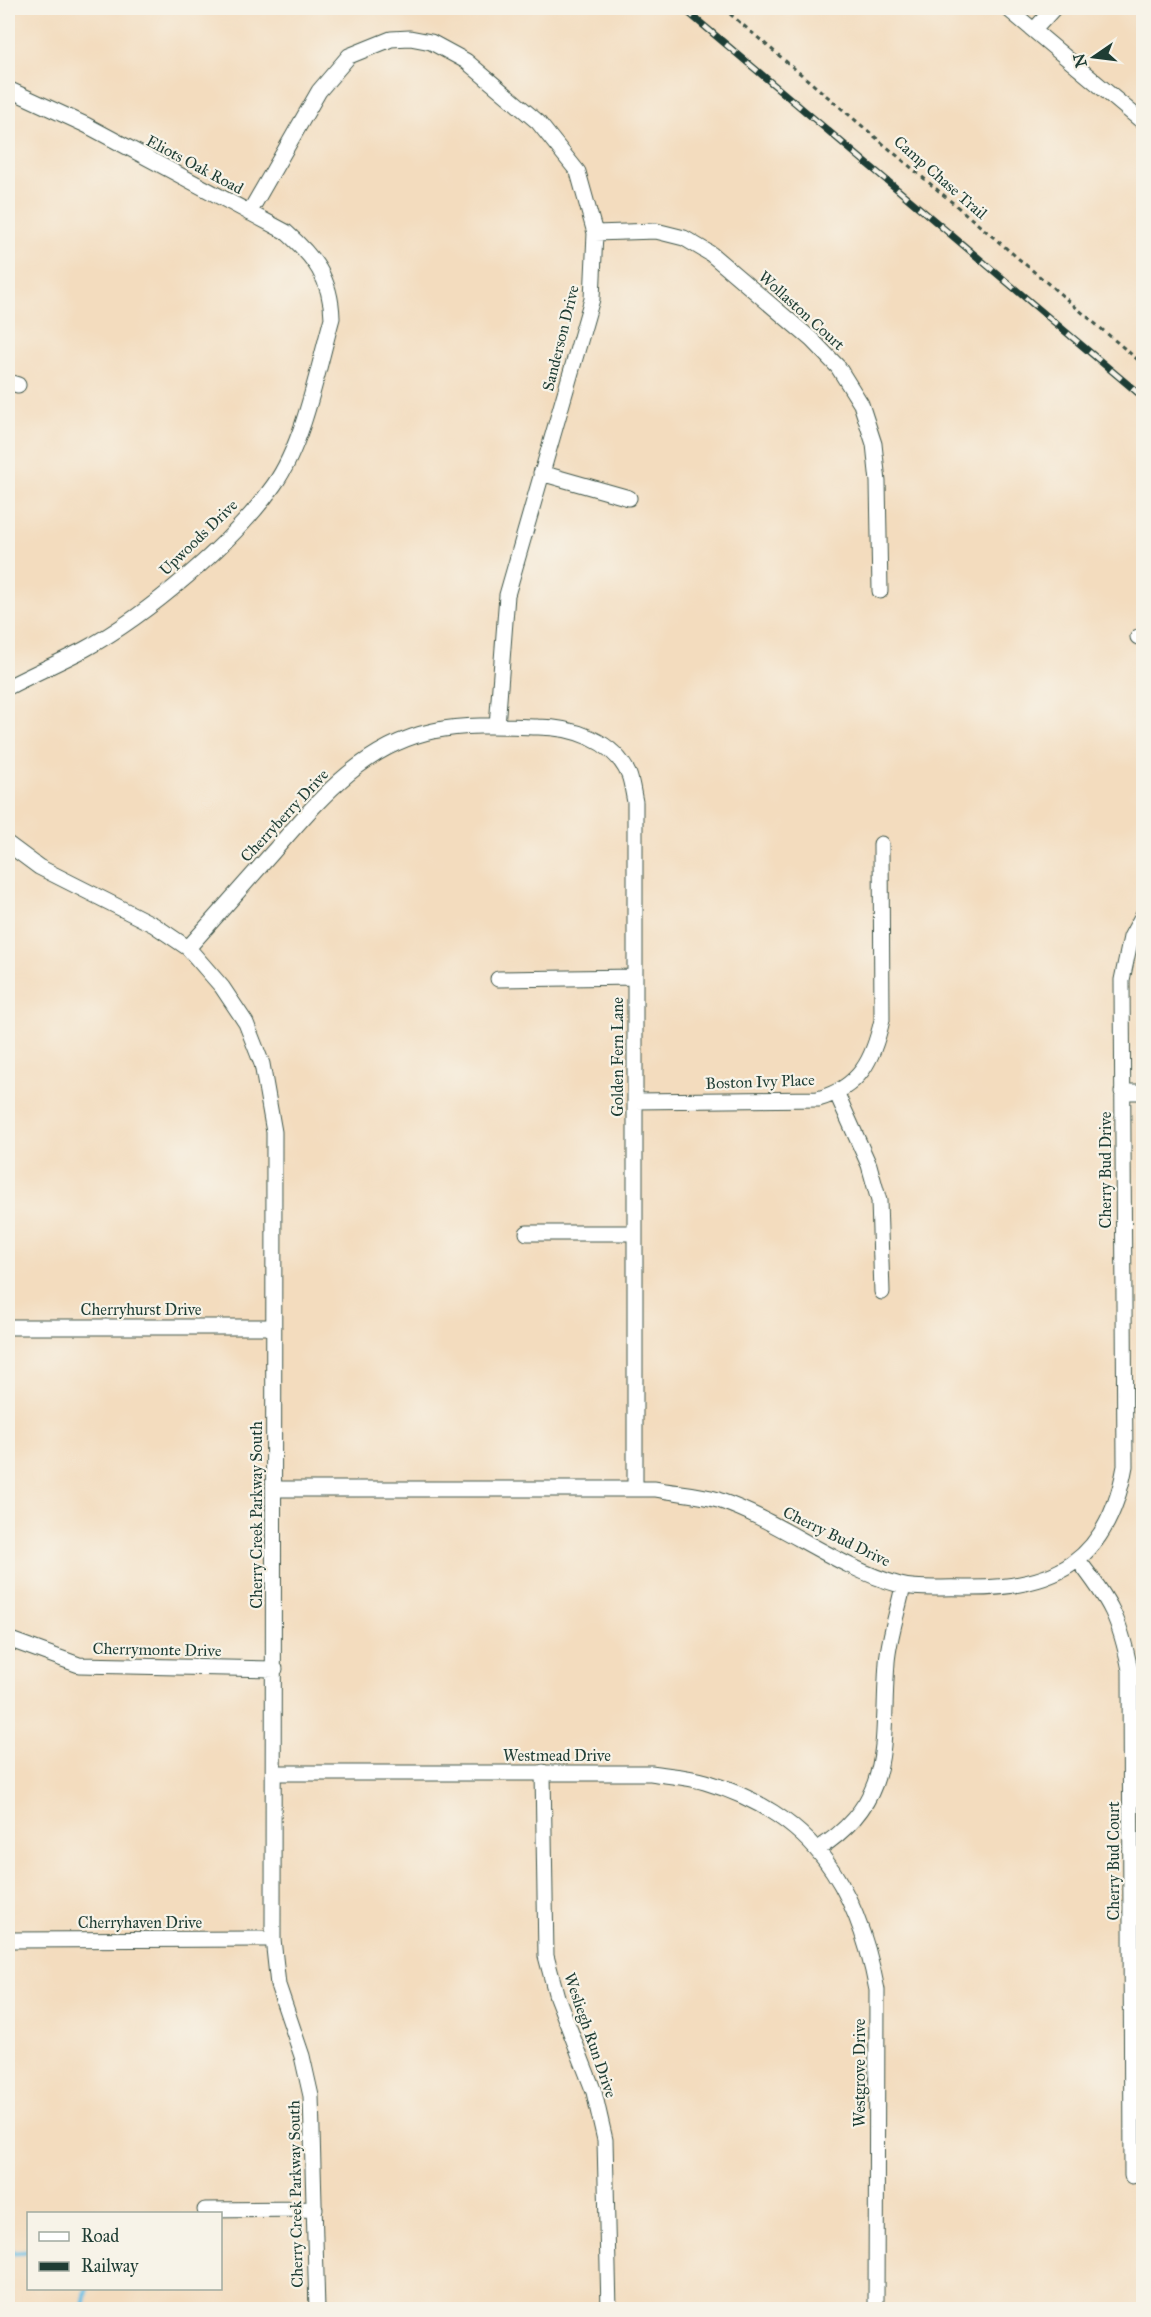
<svg xmlns="http://www.w3.org/2000/svg" width="1151" height="2317" font-family="'IM FELL Great Primer',serif">
<style>
.lines{fill:none;stroke-linecap:round;stroke-linejoin:round}
.stream{stroke:#68bfe5;stroke-width:5}
.minor-casing{stroke:#3f5549;stroke-width:17}
.path{stroke:#3f5549;stroke-width:3;stroke-dasharray:4.5 4.5;stroke-linecap:butt}
.minor{stroke:#fff;stroke-width:15}
.rail-casing{stroke:#1f3d34;stroke-width:7}
.rail{stroke:#f7f3e8;stroke-width:4.5;stroke-dasharray:14;stroke-linecap:butt}
.labels{text-anchor:middle;stroke-width:4.5;stroke-linejoin:round;paint-order:stroke}
.street-label{font-size:16px;fill:#1f3d34;stroke:#f7f3e8}
</style>
<rect width="100%" height="100%" fill="#f7f3e8"/>
<filter id="ink" filterUnits="userSpaceOnUse"><feTurbulence type="fractalNoise" baseFrequency=".0167" numOctaves="2"/><feDisplacementMap in="SourceGraphic" scale="12" xChannelSelector="R" yChannelSelector="G"/><feConvolveMatrix kernelMatrix="1 2 1 2 8 2 1 2 1" color-interpolation-filters="sRGB"/></filter>
<filter id="wash" filterUnits="userSpaceOnUse"><feTurbulence type="fractalNoise" baseFrequency=".008" numOctaves="4" result="noise"/><feDisplacementMap in="SourceGraphic" scale="24" xChannelSelector="R" yChannelSelector="G"/><feGaussianBlur stdDeviation="1.35" result="paint"/><feColorMatrix in="noise" values="0 0 0 0 0 0 0 0 0 0 0 0 0 0 0 0 0 1.4 0 .05"/><feComposite in="paint" operator="in"/></filter>
<g filter="url(#wash)">
<rect width="100%" height="100%" fill="#f3dcbe"/>
<g class="lines">
<path class="stream" d="M8 2246 14 2253 28 2252
M83 2310 87 2288"/>
</g>
</g>
<g filter="url(#ink)">
<g class="lines">
<g class="minor-casing">
<path id="minor" d="M1007 8 1144 123
M1034 30 1054 8
M8 89 86 125 286 232C314 257 331 278 332 318 318 368 304 443 274 485 235 541 146 616 85 649 60 662 33 674 8 687
M249 213 319 91 349 56 391 39 410 38 431 42 466 61 538 122 578 172 595 233 592 299 507 595 497 726
M595 233 656 231 684 238 711 254 812 340 838 367 861 404 874 444 878 482 880 591
M8 382 18 385
M541 473 629 498
M1138 637 1144 638
M8 844 39 867 154 925 188 948 222 987 246 1023 262 1064 274 1132 273 1939 278 1985 302 2056 311 2096 317 2310
M188 948C216 916 245 884 273 852 318 801 362 746 433 731 467 724 503 726 538 727 572 727 614 740 629 775 632 783 633 793 635 802V1489
M498 979 635 977
M1122 1092H1144
M837 1094 869 1165 879 1201 882 1292
M635 1101 818 1099C860 1087 873 1060 882 1020L881 844
M527 1233H635
M8 1327H274
M274 1489H655C675 1493 698 1494 718 1500 781 1521 835 1567 900 1585 919 1590 943 1587 963 1588 1056 1590 1108 1561 1125 1466L1122 980 1131 937 1144 913
M1078 1560C1110 1601 1120 1618 1130 1670L1132 2176
M8 1639 79 1665 275 1669
M543 1772 546 1956 557 1997 594 2092 605 2140 609 2310
M276 1773H651C669 1776 688 1777 705 1782 813 1814 857 1885 877 1990L876 2310
M818 1849C896 1799 881 1744 887 1662 889 1637 898 1611 903 1586
M8 1940 273 1939
M205 2210 315 2209"/>
</g>
<path class="path" d="M723 8 1144 365"/>
<use href="#minor" class="minor"/>
<g class="rail-casing">
<path id="rail" d="M683 8 1144 398"/>
</g>
<use href="#rail" class="rail"/>
</g>
</g>
<g class="labels">
<g class="street-label">
<text transform="translate(195 164) rotate(28)" y="6">Eliots Oak Road</text>
<text transform="translate(941 177) rotate(41)" y="6">Camp Chase Trail</text>
<text transform="translate(802 310) rotate(42)" y="6">Wollaston Court</text>
<text transform="translate(560 338) rotate(-76)" y="6">Sanderson Drive</text>
<text transform="translate(198 537) rotate(-44)" y="6">Upwoods Drive</text>
<text transform="translate(284 815) rotate(-47)" y="6">Cherryberry Drive</text>
<text transform="translate(617 1057) rotate(-90)" y="6">Golden Fern Lane</text>
<text transform="translate(760 1081) rotate(-2)" y="6">Boston Ivy Place</text>
<text transform="translate(1105 1170) rotate(-90)" y="6">Cherry Bud Drive</text>
<text x="141" y="1315">Cherryhurst Drive</text>
<text transform="translate(256 1515) rotate(-90)" y="6">Cherry Creek Parkway South</text>
<text transform="translate(837 1536) rotate(26)" y="6">Cherry Bud Drive</text>
<text transform="translate(157 1649) rotate(1)" y="6">Cherrymonte Drive</text>
<text x="557" y="1761">Westmead Drive</text>
<text transform="translate(1113 1861) rotate(-90)" y="6">Cherry Bud Court</text>
<text x="140" y="1928">Cherryhaven Drive</text>
<text transform="translate(591 2035) rotate(71)" y="6">Wesliegh Run Drive</text>
<text transform="translate(859 2073) rotate(-90)" y="6">Westgrove Drive</text>
<text transform="translate(295 2194) rotate(-91)" y="6">Cherry Creek Parkway South</text>
</g>
</g>
<rect width="1151" height="2317" fill="none" stroke="#f7f3e8" stroke-width="30"/>
<rect x="27" y="2212" width="195" height="78" fill="#f7f3e8" stroke="#a1aaa0" stroke-width="1.5"/>
<rect x="39" y="2232" width="30" height="9" fill="#ffffff" stroke="#a1aaa0" stroke-width="1.5"/>
<text x="81" y="2242" font-size="18" fill="#1f3d34">Road</text>
<rect x="39" y="2262" width="30" height="9" fill="#1f3d34" stroke="#a1aaa0" stroke-width="1.5"/>
<text x="81" y="2272" font-size="18" fill="#1f3d34">Railway</text>
<g transform="translate(1094 57) rotate(256)" stroke="#f7f3e8" stroke-width="4.5" paint-order="stroke">
<path d="M0-4.5L10 22L0 15L-10 22Z" fill="#1f3d34"/>
<text y="-9" font-size="16" font-weight="bold" text-anchor="middle" fill="#1f3d34">N</text>
</g>
</svg>
